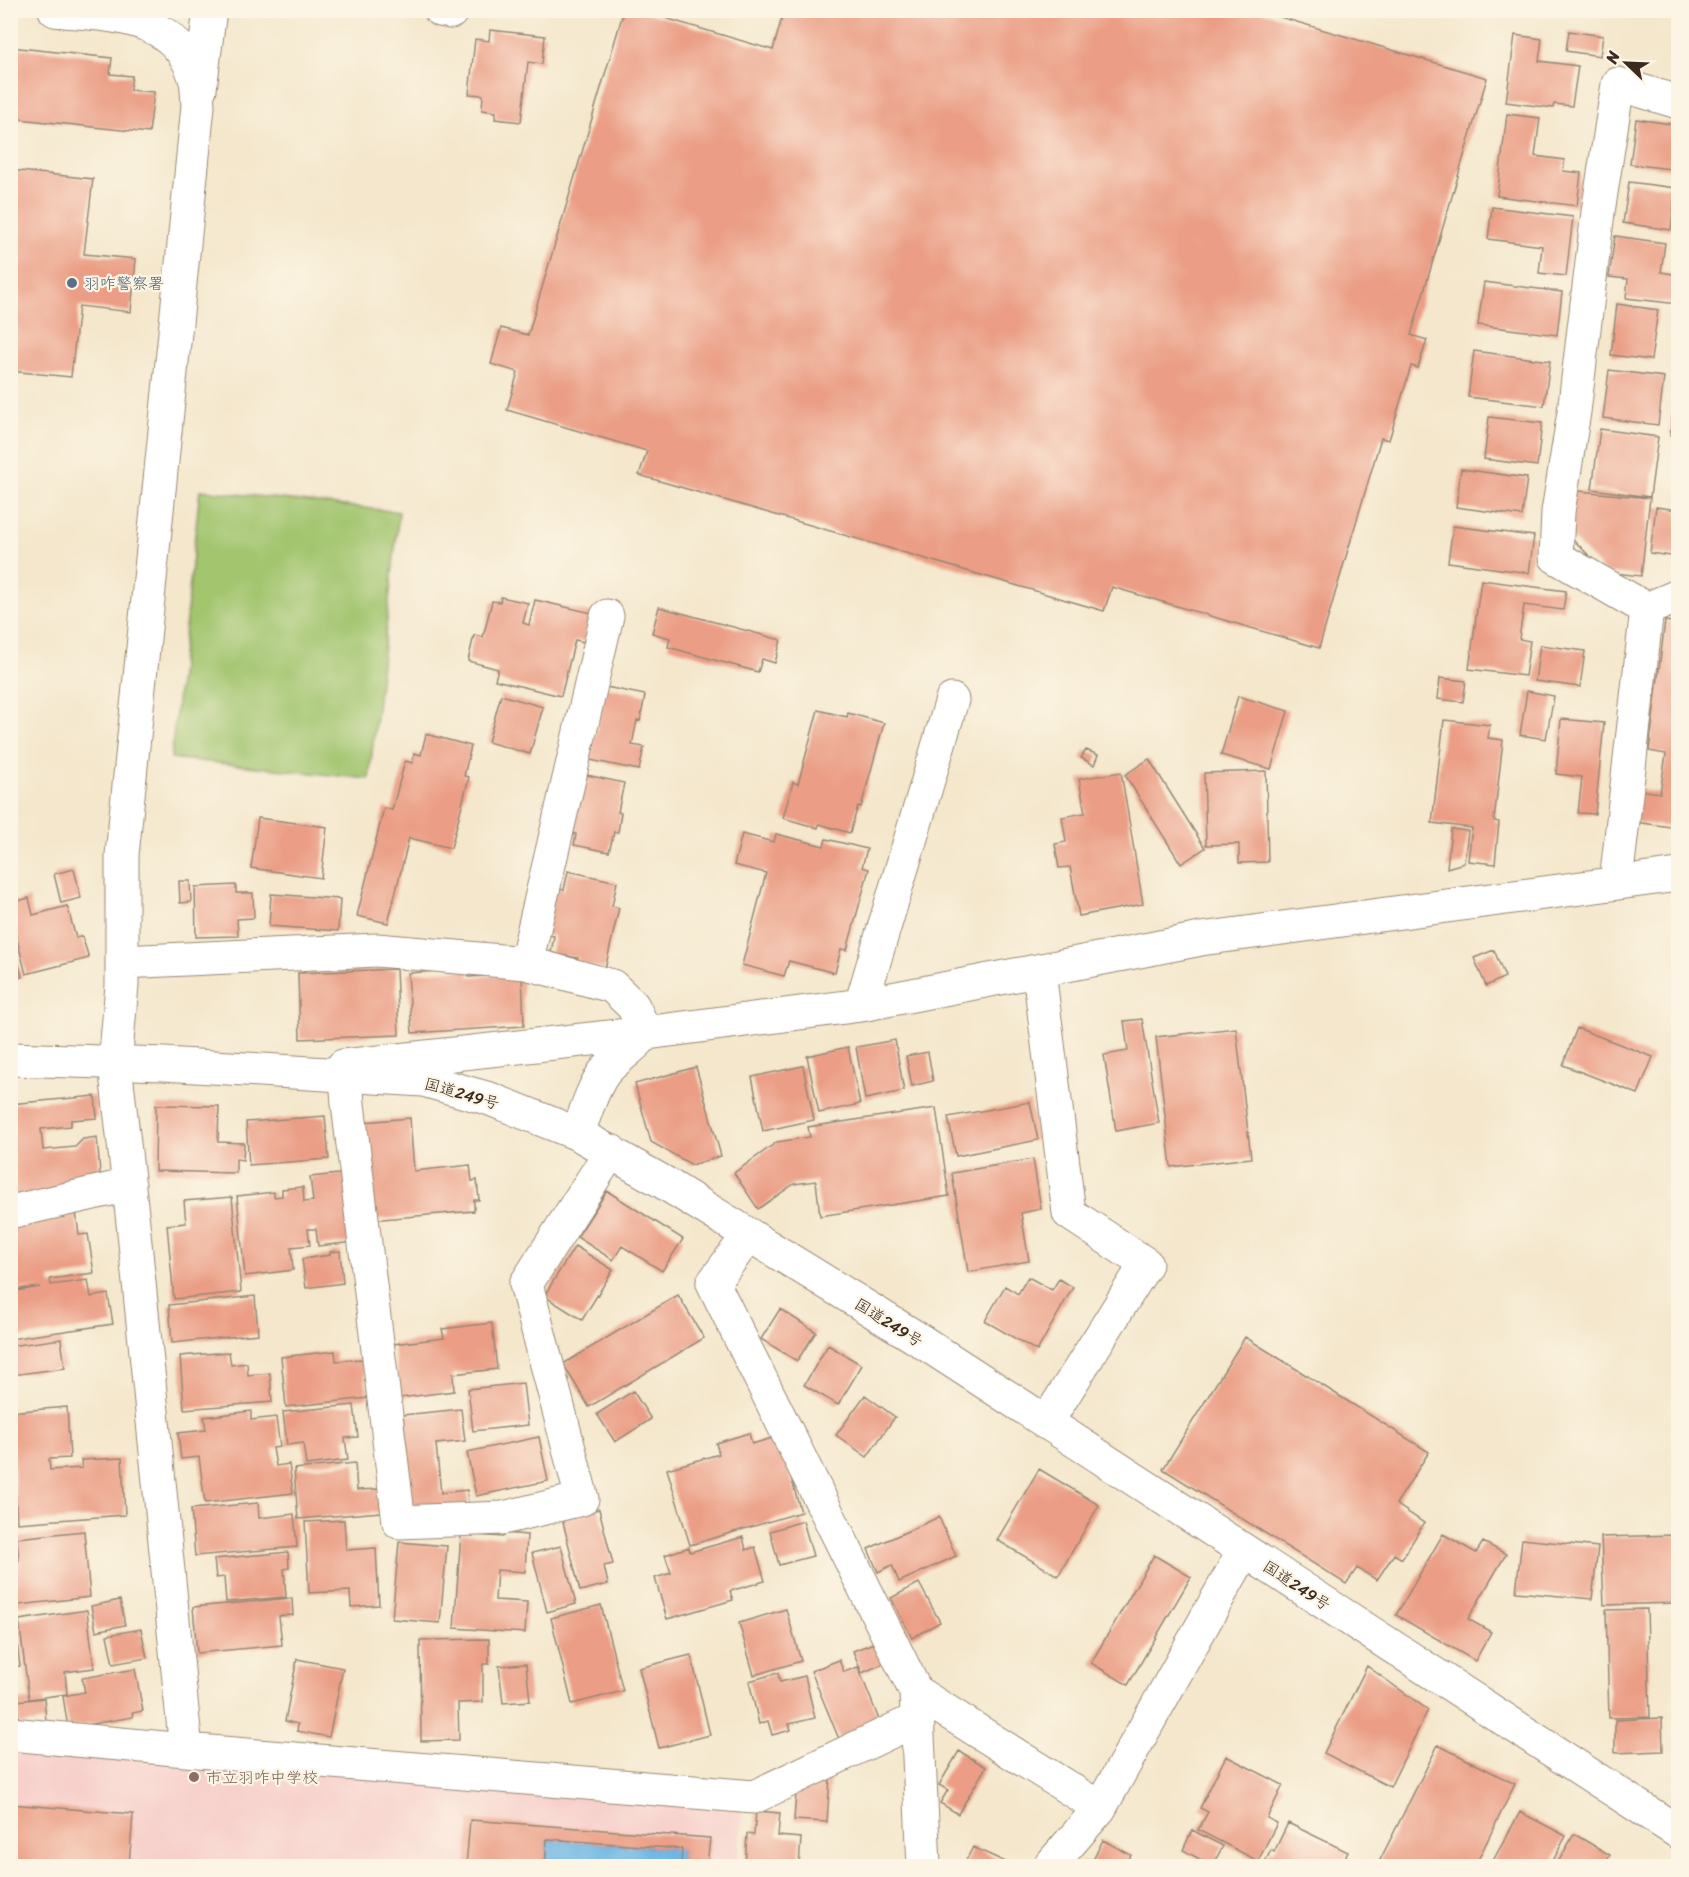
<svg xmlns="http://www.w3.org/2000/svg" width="1689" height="1877" font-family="Sriracha,'Klee One',sans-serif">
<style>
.built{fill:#f7d0cb}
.green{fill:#a2c56e;stroke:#6e7846;stroke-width:1.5}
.water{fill:#6db6e5;stroke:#547082;stroke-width:1.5}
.building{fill:#eb9e85}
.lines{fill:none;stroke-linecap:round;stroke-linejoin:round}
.minor-casing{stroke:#988875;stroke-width:35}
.highway-casing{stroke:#988875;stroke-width:35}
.minor{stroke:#fff;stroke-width:33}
.highway{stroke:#fff;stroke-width:33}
.service-dot{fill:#5c6f8a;stroke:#fcf5e5;stroke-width:2}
.education-dot{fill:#8d6e63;stroke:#fcf5e5;stroke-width:2}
.labels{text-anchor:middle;stroke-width:4.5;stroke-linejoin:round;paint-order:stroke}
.service-label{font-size:16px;fill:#4e5e75;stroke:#fcf5e5;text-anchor:start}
.street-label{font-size:16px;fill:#3b2a1e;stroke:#fcf5e5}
.education-label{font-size:16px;fill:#785e54;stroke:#fcf5e5;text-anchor:start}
</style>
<rect width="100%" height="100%" fill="#fcf5e5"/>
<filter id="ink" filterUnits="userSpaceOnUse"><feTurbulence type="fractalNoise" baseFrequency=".0167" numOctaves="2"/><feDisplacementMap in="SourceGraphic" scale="12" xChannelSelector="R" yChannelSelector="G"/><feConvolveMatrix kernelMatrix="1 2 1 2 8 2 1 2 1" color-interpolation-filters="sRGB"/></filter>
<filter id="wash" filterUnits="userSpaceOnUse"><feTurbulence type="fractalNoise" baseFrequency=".008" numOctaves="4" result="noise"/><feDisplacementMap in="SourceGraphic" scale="24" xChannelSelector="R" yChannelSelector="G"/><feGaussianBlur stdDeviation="1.35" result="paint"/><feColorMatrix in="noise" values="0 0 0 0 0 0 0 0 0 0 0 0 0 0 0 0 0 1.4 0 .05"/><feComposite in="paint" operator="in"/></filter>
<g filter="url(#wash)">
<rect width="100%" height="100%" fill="#f4e7cc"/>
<path class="built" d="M10 1744 743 1810 738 1866H11Z"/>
<path class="green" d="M200 490 399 512 369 779 171 758Z"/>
<path class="water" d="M547 1839 682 1849 681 1866H545Z"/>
<g id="blocks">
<path class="building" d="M624 10H638L773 50 784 10H1256L1487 78 1411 335 1427 340 1418 368 1411 366 1389 440 1381 438 1319 648 1112 587 1104 611 639 475 647 451 507 410 518 372 491 364 501 328 528 335Z
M490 30 545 36 542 64 528 62 521 122 495 119 496 112 482 110 483 95 469 94 475 39 489 41Z
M1569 31 1603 36 1600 56 1566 51Z
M1515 35 1542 39 1539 61 1578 66 1572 106 1554 104 1553 108 1506 102Z
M10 47 112 58 110 74 132 76 130 90 154 92 149 133 10 118Z
M1507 114 1540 118 1535 156 1565 160 1563 171 1581 173 1577 206 1497 196Z
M1636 119 1678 125V170L1630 164Z
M10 170 93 179 84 254 136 259 131 312 79 306 71 377 10 371Z
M1629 182 1676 188 1671 230 1623 223Z
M1492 207 1573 217 1566 276 1539 273 1542 246 1488 239Z
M1615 236 1665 243 1661 272 1678 275V304L1626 298 1628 279 1609 277Z
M1484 282 1562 292 1557 335 1478 325Z
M1617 304 1658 310 1651 360 1611 355Z
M1474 351 1550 361 1544 406 1468 397Z
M1609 370 1664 377 1658 425 1603 418Z
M1677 382H1678V436L1670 435Z
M1489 417 1542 423 1537 466 1484 459Z
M1600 429 1658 437 1650 497 1592 489Z
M1461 469 1527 478 1522 516 1456 507Z
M1569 490 1650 498 1641 576 1605 572 1564 530Z
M1656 507 1678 510V557L1650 553Z
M1453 526 1534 536 1529 573 1448 562Z
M1481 580 1566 591 1563 610 1524 605 1519 639 1530 641 1525 676 1469 669Z
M501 597 528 603 523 623 529 625 535 600 592 613 584 642 575 640 561 696 495 680 498 669 468 661 474 635 483 637 492 601 500 602Z
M659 607 781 640 775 663 762 659 758 672 668 647 670 638 652 633Z
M1665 621 1678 623V828L1635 822 1639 790 1660 793 1666 754 1649 751Z
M1540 645 1585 651 1580 687 1535 681Z
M1440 678 1466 681 1463 702 1438 699Z
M606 687 645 695 640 721 637 720 632 745 644 747 639 770 590 760Z
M1527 691 1554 696 1546 739 1520 735Z
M501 695 543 707 530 754 488 742Z
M1238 696 1288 711 1271 769 1221 755Z
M818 710 847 717 848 713 884 723 861 807 858 806 850 833 819 824 818 828 783 818 793 782 798 784Z
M1561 719 1604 723 1595 814 1578 813 1582 777 1556 774Z
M1444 720 1490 725 1488 738 1503 740 1494 821 1499 822 1495 864 1468 861 1472 828 1432 823Z
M426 734 471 746 464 776 469 777 451 848 409 838 388 923 357 916 384 808 392 810 405 761 413 763 414 753 421 755Z
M1086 750 1098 755 1094 765 1081 758Z
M1149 759 1205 848 1181 864 1125 775Z
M1266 771 1268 862 1239 863V844L1206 845 1204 773Z
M1121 772 1143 904 1079 916 1070 867 1059 868 1055 844 1066 842 1062 817 1085 813 1079 779Z
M582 774 624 783 618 812 621 813 618 832H614L609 852 574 845 576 834 570 833Z
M258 818 327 827 321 878 251 868Z
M1451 829 1468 831 1464 863 1447 868Z
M742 834 774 842 776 834 824 846 826 839 867 849 862 867 869 869 847 950 841 949 835 973 789 961 784 976 742 965 766 873 734 865Z
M74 869 81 898 61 903 54 874Z
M568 871 617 882 612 906 619 908 605 969 577 963 578 958 551 953 554 936 544 934 553 888 564 890Z
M179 881H190L191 902 180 903Z
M236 885V893H253L254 918 237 919 238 936 196 937 195 887Z
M271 894 340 899 338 931 269 926Z
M29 898 33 915 67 906 76 938 82 936 89 958 26 974 10 913V903Z
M10 934 22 977 10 980Z
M1494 950 1505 977 1486 986 1474 958Z
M396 969 399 1035 300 1039 298 973Z
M468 969 469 977 522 974 524 1026 412 1033 408 973Z
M1142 1019 1159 1123 1116 1131 1104 1055 1128 1051 1124 1021Z
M1236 1028 1251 1158 1171 1167 1156 1037Z
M1577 1028 1653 1057 1638 1094 1563 1065Z
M895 1040 904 1091 865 1099 856 1047Z
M848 1047 860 1104 819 1113 807 1056Z
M928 1052 933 1081 912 1086 906 1056Z
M803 1066 814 1120 763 1131 752 1077Z
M696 1067 721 1156 692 1165 651 1142 635 1084Z
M95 1096 97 1118 71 1120V1126L41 1129 43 1150 75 1147 83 1139 97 1137 101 1185 10 1203V1104Z
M1030 1102 1038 1140 956 1156 948 1117Z
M156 1105 219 1106 218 1142 244 1143 243 1160 236 1159V1173L155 1171Z
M936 1108 949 1196 820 1216 816 1181 794 1184 758 1209 734 1173 777 1142 810 1137 808 1127Z
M325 1116 329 1159 249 1165 246 1122Z
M410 1118 414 1171 470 1165 472 1181 477 1180 479 1200H474V1211L371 1220 363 1122Z
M1033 1159 1041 1209 1021 1213 1029 1261 968 1272 952 1173Z
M348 1173 355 1242 318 1246 316 1229H308L310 1245 291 1247 293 1270 245 1276 237 1196 274 1192V1197L282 1196V1189L303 1187 304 1202 313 1201 310 1177Z
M607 1191 683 1239 662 1271 622 1246 613 1260 577 1237Z
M232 1197 241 1292 174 1299 167 1225 186 1223 184 1201Z
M75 1204 79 1235 88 1234 94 1273 50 1279 51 1285 88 1280 91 1297 108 1294 113 1324 10 1339V1292L40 1287 10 1290V1224Z
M575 1246 613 1270 582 1320 544 1296Z
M340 1251 343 1283 306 1288 302 1259 330 1255V1252Z
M1028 1277 1052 1290 1059 1279 1073 1287 1037 1351 985 1321 1005 1286 1018 1294Z
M678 1295 704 1338 589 1407 563 1364Z
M255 1296 258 1334 172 1343 169 1305Z
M780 1309 816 1332 797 1361 761 1339Z
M492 1323 497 1369 453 1374 454 1391 400 1398 393 1344 444 1338 442 1329Z
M1245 1337 1429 1452 1396 1504 1424 1523 1402 1559 1394 1554 1377 1580 1357 1568 1346 1584 1163 1469Z
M61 1339 65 1368 12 1375 10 1346Z
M828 1345 862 1365 838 1405 804 1385Z
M335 1351 336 1361 363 1359 368 1398 286 1407 281 1357Z
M229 1352 231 1365 247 1363 248 1375 270 1373 272 1402 184 1409 180 1356Z
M523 1383 528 1425 473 1431 468 1389Z
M633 1391 651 1419 615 1442 597 1414Z
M865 1395 895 1417 867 1457 836 1435Z
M354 1405 358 1437 345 1438 348 1460 306 1465 303 1443 287 1445 283 1412Z
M67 1407 70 1458 49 1459 50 1470 82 1468 81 1460 122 1458 125 1515 17 1523 10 1412Z
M461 1409 465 1441 436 1444 441 1493 467 1490 468 1504 412 1510 403 1415Z
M251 1411V1420L276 1417 280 1447 273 1448 276 1466 289 1464 293 1493 205 1503 199 1457 181 1459 178 1433 206 1430 204 1417Z
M749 1433 752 1444 779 1436 801 1512 690 1545 667 1469 719 1454 716 1443Z
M539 1437 548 1481 476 1496 467 1452Z
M355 1463 357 1490 379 1489 381 1512 298 1519 294 1469Z
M1039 1469 1099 1505 1058 1576 997 1540Z
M258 1503 259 1518 294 1514 297 1547 195 1556 191 1509Z
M599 1509 613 1564 604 1566 608 1584 580 1591 562 1518Z
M939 1517 956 1556 899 1582 892 1565 878 1572 868 1549Z
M344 1520 346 1550 376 1548 379 1605 351 1607 350 1591 309 1593 305 1522Z
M803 1521 813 1556 779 1565 770 1531Z
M84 1531 90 1597 10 1606V1561L19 1560 17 1538Z
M504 1533 527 1535 525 1572 497 1570 495 1600 527 1602 525 1633 454 1628 461 1534 503 1537Z
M1443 1534 1476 1553 1483 1542 1506 1554 1468 1619 1491 1632 1475 1661 1396 1615Z
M1677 1535 1678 1540V1603L1604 1605 1601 1537Z
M743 1537 746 1550 755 1547 765 1581 730 1591 733 1600 667 1619 655 1578 671 1573 665 1555 689 1547 690 1552Z
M1522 1539 1598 1547 1592 1599 1516 1592Z
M399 1542 447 1546 440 1623 392 1619Z
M561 1546 576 1604 547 1612 532 1553Z
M288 1552 289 1568 284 1569 286 1597 226 1602 224 1577 216 1578 214 1559Z
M1154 1555 1191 1577 1128 1685 1091 1663Z
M919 1583 940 1622 912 1638 891 1598Z
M292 1598 293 1615 279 1616 282 1645 197 1653 193 1607Z
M120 1600 125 1625 96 1631 91 1606Z
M601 1605 623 1691 572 1704 551 1618Z
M786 1609 801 1661 754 1675 739 1623Z
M1647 1609 1650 1717 1609 1718 1606 1610Z
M87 1610 94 1668 65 1672 67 1694 29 1699 19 1620Z
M10 1620H14L20 1666 10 1667Z
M141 1629 147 1658 113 1664 107 1635Z
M489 1639V1664H483V1702L458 1703 459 1740 421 1741 420 1640Z
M876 1642 885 1663 862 1673 853 1651Z
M691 1655 710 1735 659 1748 639 1668Z
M297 1659 343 1668 329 1737 297 1731 298 1724 285 1721Z
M839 1660 844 1672 858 1667 880 1722 839 1739 811 1671Z
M526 1664 530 1701 503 1703 499 1666Z
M1367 1666 1428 1710 1390 1787 1324 1753Z
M135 1669 143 1711 132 1713 133 1717 68 1728 63 1696 85 1692 82 1678Z
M778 1673 780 1682 805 1676 815 1718 789 1724 791 1730 772 1735 768 1721 759 1724 749 1681Z
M44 1698 46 1721 19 1725 17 1701Z
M1662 1718 1663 1751 1615 1753V1720Z
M1438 1745 1515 1784 1475 1866H1377Z
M959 1751 986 1767 958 1814 940 1803 948 1790 939 1785Z
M1226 1756 1283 1785 1267 1818 1277 1823 1258 1861 1198 1830 1208 1812 1200 1808Z
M830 1777 827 1822 794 1820 796 1793Z
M10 1804 133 1814 129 1866H10Z
M756 1811 780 1813 778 1836 801 1838 799 1866H745L747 1834 754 1835Z
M1520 1812 1566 1836 1550 1866H1490Z
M470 1820 710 1838 707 1866H681L682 1849 547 1839 545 1866H466Z
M1288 1823 1348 1852 1341 1866H1263L1271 1850 1274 1852Z
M1192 1830 1223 1846 1212 1866 1183 1850Z
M1574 1834 1610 1855 1604 1866H1556Z
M1103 1840 1131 1855 1125 1866H1078L1081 1862 1090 1866Z
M973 1847 1014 1866H963Z"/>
</g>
</g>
<g filter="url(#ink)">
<use href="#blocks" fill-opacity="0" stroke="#988875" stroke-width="1.5"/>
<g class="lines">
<g class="minor-casing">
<path id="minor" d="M55 10C110 16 176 13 195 78 198 87 197 97 198 106L122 855V985L115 1064 133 1223 186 1750 754 1797 919 1718
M440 10 451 12
M200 89 210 10
M1678 102 1618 84 1598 212 1574 412 1558 512 1556 557 1647 609 1678 596
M1616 882 1647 609
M122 962 377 950 526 963 612 986 633 1006 646 1033C635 1046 620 1056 607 1069 594 1083 584 1116 578 1134
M526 963 607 616
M1039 971 1069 1213 1146 1264 1046 1423
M861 1005 952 700
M343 1066 646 1033 861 1005 1201 939 1678 875
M346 1076 348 1104 399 1522 503 1518 582 1499 526 1284 611 1151
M10 1212 129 1185
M749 1235 713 1283 916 1692 924 1866
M916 1692 1100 1808
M10 1734 186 1750
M1050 1866 1100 1808 1244 1551"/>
</g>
<g class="highway-casing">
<path id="highway" d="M10 1059 164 1064 423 1080 490 1099 578 1134 663 1182 915 1337 1678 1832"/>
</g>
<use href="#minor" class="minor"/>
<use href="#highway" class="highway"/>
</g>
</g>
<circle class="service-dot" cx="72" cy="283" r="6"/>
<circle class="education-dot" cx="194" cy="1777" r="6"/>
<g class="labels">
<g class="service-label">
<text x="84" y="289">羽咋警察署</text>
</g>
<g class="street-label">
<text transform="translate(462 1093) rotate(16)" y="6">国道249号</text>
<text transform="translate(889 1322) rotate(32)" y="6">国道249号</text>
<text transform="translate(1297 1585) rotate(33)" y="6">国道249号</text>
</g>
<g class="education-label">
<text x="206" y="1783">市立羽咋中学校</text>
</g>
</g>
<rect width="1689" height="1877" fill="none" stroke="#fcf5e5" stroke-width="36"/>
<g transform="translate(1626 63) rotate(293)" stroke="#fcf5e5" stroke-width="4.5" paint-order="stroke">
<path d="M0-4.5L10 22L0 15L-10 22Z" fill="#3b2a1e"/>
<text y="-9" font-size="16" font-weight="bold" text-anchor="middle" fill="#3b2a1e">N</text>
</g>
</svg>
